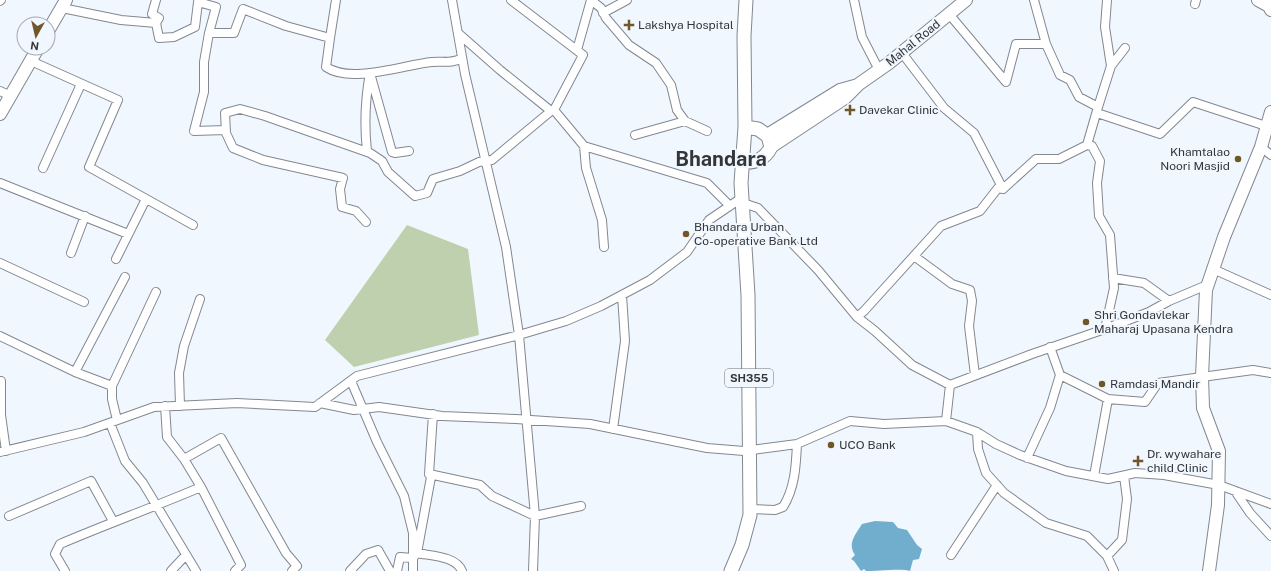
<svg xmlns="http://www.w3.org/2000/svg" width="1271" height="571" font-family="'Public Sans',sans-serif">
<style>
.green{fill:#bed0ae}
.water{fill:#71aece}
.lines{fill:none;stroke-linecap:round;stroke-linejoin:round}
.street-casing{stroke:#83888f;stroke-width:10}
.secondary-casing{stroke:#83888f;stroke-width:14}
.primary-casing{stroke:#83888f;stroke-width:15}
.street{stroke:#fff;stroke-width:8}
.secondary{stroke:#fff;stroke-width:12}
.primary{stroke:#fff;stroke-width:13}
.poi-dot{fill:#715728;stroke:#f1f7ff;stroke-width:1.5}
.labels{text-anchor:middle;stroke-width:4;stroke-linejoin:round;paint-order:stroke}
.shield{fill:#f1f7ff;stroke:#6c6f74;stroke-width:1}
.shield-label{font-size:11px;font-weight:bold;fill:#333538}
.poi-label{font-size:12px;fill:#333538;stroke:#f1f7ff;text-anchor:start}
.street-label{font-size:12px;fill:#333538;stroke:#f1f7ff}
.town-label{font-size:20px;font-weight:bold;fill:#333538;stroke:#f1f7ff}
</style>
<rect width="100%" height="100%" fill="#f1f7ff"/>
<path class="green" d="M407 225 468 249 479 335 354 367 325 340Z"/>
<path class="water" d="M875 521 893 522 898 528 907 530 917 545 922 549 919 559 913 560 910 571C904 568 875 571 866 571L864 569 861 571 854 561 851 559 855 555C847 543 856 534 862 524Z"/>
<g class="lines">
<g class="street-casing">
<path id="street" d="M156 0 152 14 159 18 156 23
M511 0 583 55 554 110
M591 0 601 8 606 18 629 45 656 63 671 85 677 110 685 121 707 131
M854 0 862 37 879 70
M1107 0 1105 27 1111 66
M0 1 1 0
M1195 4 1196 0
M62 8 121 20 156 23 159 38 174 37 195 27 198 2 216 7 209 33H234L243 9 286 26 330 38 326 67C351 84 403 65 432 62 443 61 452 64 462 58
M603 13 627 0
M949 14 1006 82 1016 44H1046
M209 33 204 62V92L194 131 226 130
M330 38 336 0
M577 50 591 0
M902 53 944 108 974 133 1003 189 1036 159H1059L1087 145 1098 107 1079 97 1070 80 1060 75 1046 44 1034 0
M31 61 118 100 89 167 193 225
M0 91 11 96
M1098 107 1111 66 1125 48
M551 111 554 110 584 146 707 183 730 206
M1097 113 1160 134 1193 102 1266 126
M635 135 685 121
M1264 143 1261 147 1271 155
M584 146 586 168 602 220 604 247
M367 151C364 124 365 100 370 73L392 152 395 153 409 151
M43 168 81 84
M0 183 128 234
M366 222 356 211 342 207 340 189 343 178 263 160 233 148 226 133 225 113 240 109 265 116 370 153 382 161 388 172 415 196 427 193 433 179 460 171 479 162 492 160 551 111 500 70 458 33
M71 253 85 216
M914 256 952 284 970 290 972 301 969 326 975 375
M116 259 146 199
M0 263 84 302
M1213 269 1271 295
M1169 301 1207 285
M857 317 864 311 941 226 980 211 998 188 1003 189
M1105 329 1149 312 1169 301 1144 283 1113 278
M0 336 75 372 112 386
M75 372 125 277
M1060 375 1108 399 1094 476
M0 381H1V415L6 451
M351 381 377 442 404 496 413 533V571
M950 385 1032 354 1105 329 1114 288 1110 235 1099 216 1097 183 1100 161 1092 146 1087 145
M1108 399 1145 402 1158 383 1253 370 1271 373
M320 403 354 410 379 407 442 416 516 419 590 424 707 448 744 451 797 444 850 421 884 424 946 421 977 432 996 444 1020 455 1066 471 1108 479 1135 473 1164 475 1219 485 1271 504
M165 406 167 437 184 459 201 487 241 565 235 571
M180 406 179 373 184 346 200 299
M433 414 429 474 480 485 492 496 535 516 581 506
M117 420 112 399V386L156 292
M110 423 125 461 143 483 196 571
M613 429 625 341 622 295
M977 432 978 449 986 473 1004 493 1046 523 1087 536 1107 556 1114 571
M0 452 84 432 154 407 237 403 315 407 357 376 519 335 506 247 465 74 452 0
M1027 458 1050 408 1060 375 1050 347
M184 459 221 438 286 553 297 566 292 571
M1235 491 1250 513 1271 536
M750 509 775 510 783 507C795 488 796 465 797 444
M9 516 91 481 113 521
M417 553C431 556 456 556 462 571
M951 555 997 485
M1107 556 1122 540 1127 499 1124 476
M65 571 55 554 60 544C107 524 154 507 201 487
M171 571 186 555
M350 571 366 554 378 550 390 571
M397 571 400 557 413 558 417 553 431 477 429 474
M533 571 535 516 519 335 566 321 601 306 650 280 687 252 709 220 737 201 758 208 818 270 857 317 875 331 912 365 950 385 946 421"/>
</g>
<g class="secondary-casing">
<path id="secondary" d="M1258 0 1269 6 1271 10
M48 31 66 0
M0 114 38 48
M767 135 840 90 858 85
M771 147 845 98 859 84 889 63 966 0
M1209 571 1218 505 1219 451 1203 408 1202 376 1206 290 1224 237 1261 147 1271 112"/>
</g>
<g class="primary-casing">
<path id="primary" d="M745 127 744 36 746 0
M731 571 742 545 750 515 748 295 741 183 745 127 758 129 768 136 771 147C765 159 756 163 743 162"/>
</g>
<use href="#street" class="street"/>
<use href="#secondary" class="secondary"/>
<use href="#primary" class="primary"/>
</g>
<g class="poi-dot">
<path d="M627 19h4v4h4v4h-4v4h-4v-4h-4v-4h4z"/>
<path d="M848 104h4v4h4v4h-4v4h-4v-4h-4v-4h4z"/>
<circle cx="1238" cy="159" r="4"/>
<circle cx="686" cy="234" r="4"/>
<circle cx="1086" cy="322" r="4"/>
<circle cx="1102" cy="384" r="4"/>
<circle cx="831" cy="445" r="4"/>
<path d="M1136 455h4v4h4v4h-4v4h-4v-4h-4v-4h4z"/>
</g>
<g class="labels">
<rect class="shield" x="725" y="369" width="48" height="18" rx="3"/>
<g class="shield-label">
<text x="749" y="382">SH355</text>
</g>
<g class="poi-label">
<text x="638" y="29">Lakshya Hospital</text>
<text x="859" y="114">Davekar Clinic</text>
<text x="1230" y="156" text-anchor="end">Khamtalao<tspan x="1230" dy="14">Noori Masjid</tspan></text>
<text x="694" y="231">Bhandara Urban<tspan x="694" dy="14">Co-operative Bank Ltd</tspan></text>
<text x="1094" y="319">Shri Gondavlekar<tspan x="1094" dy="14">Maharaj Upasana Kendra</tspan></text>
<text x="1110" y="388">Ramdasi Mandir</text>
<text x="839" y="449">UCO Bank</text>
<text x="1147" y="458">Dr. wywahare<tspan x="1147" dy="14">child Clinic</tspan></text>
</g>
<g class="street-label">
<text transform="translate(913 43) rotate(-39)" y="4">Mahal Road</text>
</g>
<g class="town-label">
<text x="721" y="166">Bhandara</text>
</g>
</g>
<g transform="translate(36 36) rotate(188)"><circle r="19" fill="#f1f7ff" stroke="#a5a9af"/>
<path d="M0-3L7 15L0 10L-7 15Z" fill="#715728"/>
<text y="-6" font-size="11" font-weight="bold" text-anchor="middle" fill="#333538">N</text>
</g>
</svg>
